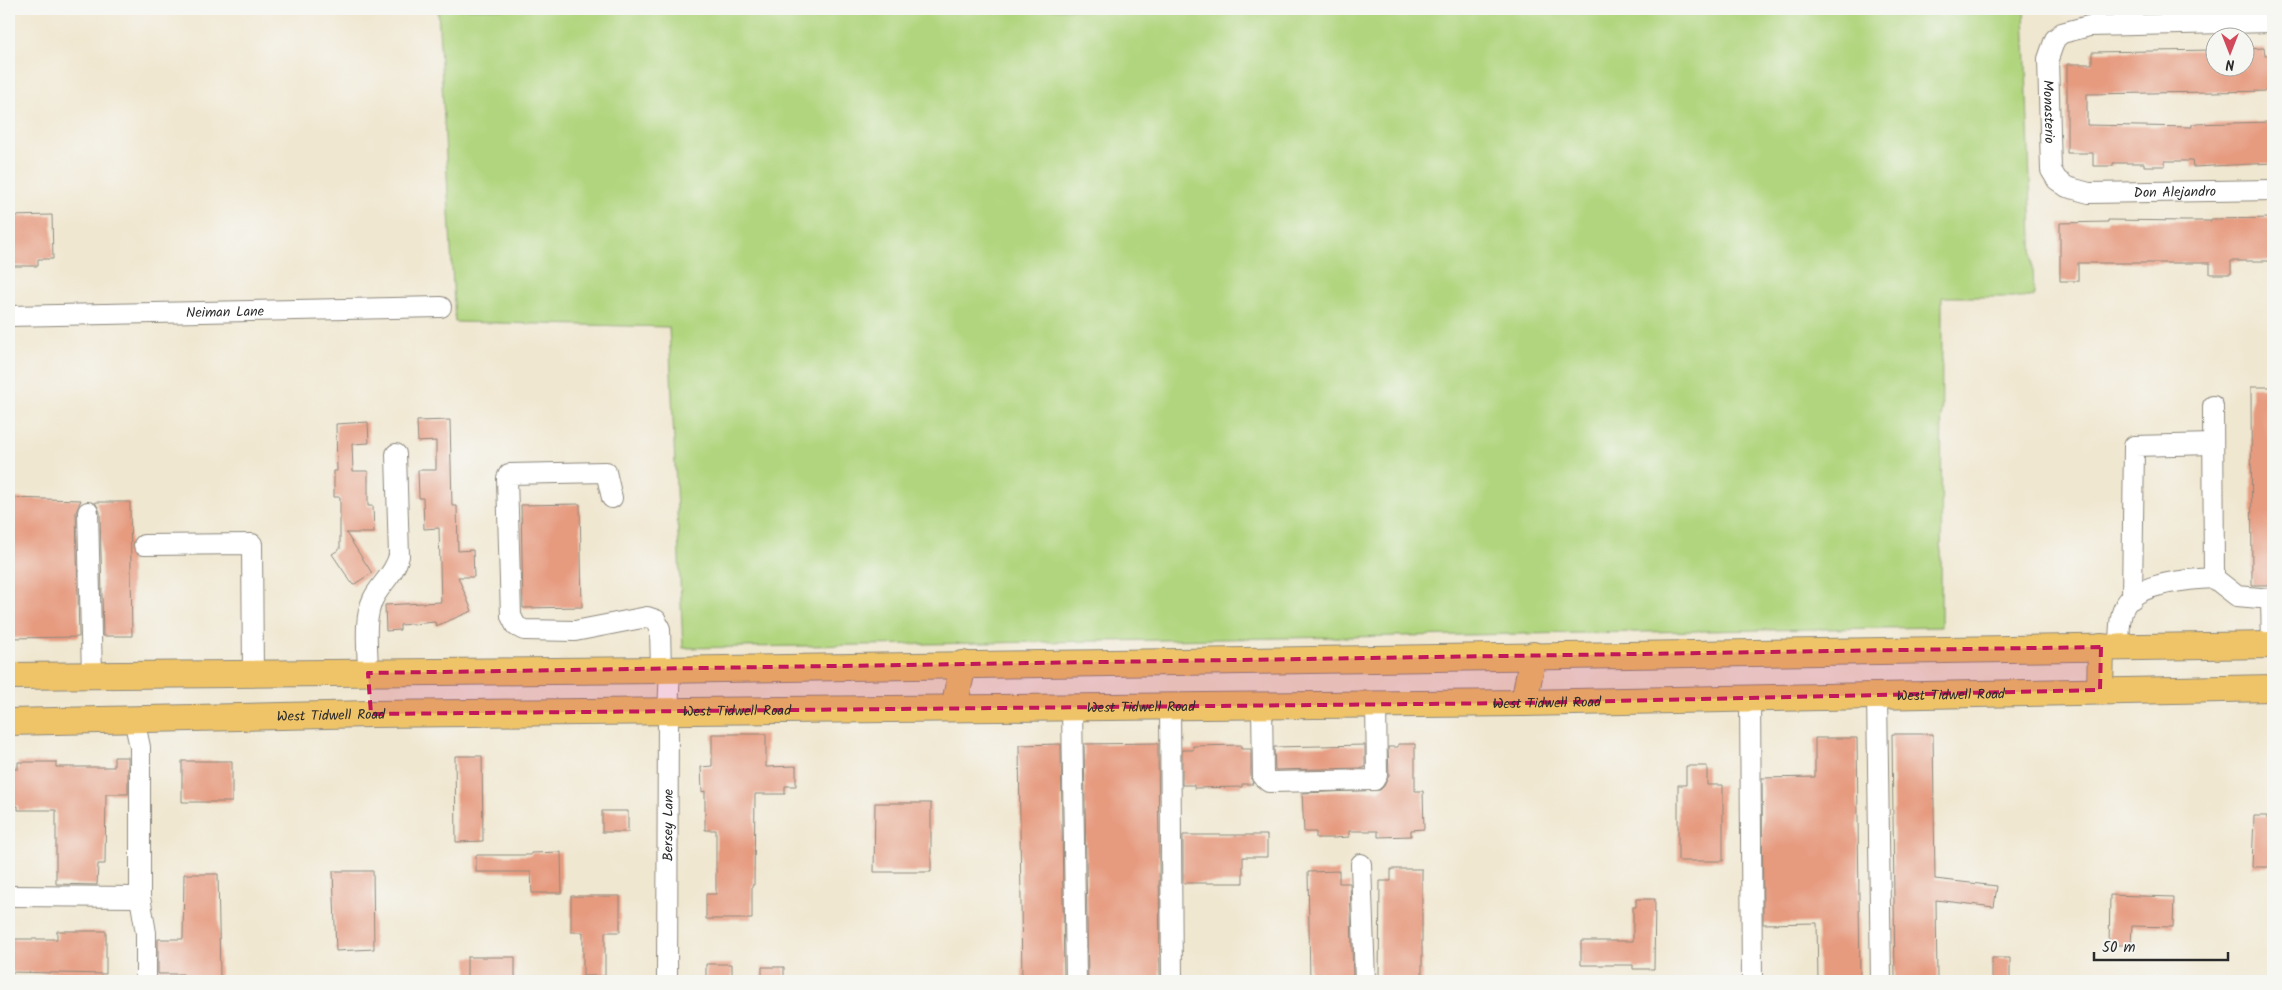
<svg xmlns="http://www.w3.org/2000/svg" width="2282" height="990" font-family="Kalam,sans-serif">
<style>
.green{fill:#b1d57e;stroke:#6e8054}
.building{fill:#e69a7e}
.lines{fill:none;stroke-linecap:round;stroke-linejoin:round}
.minor-casing{stroke:#8e897e;stroke-width:22}
.major-casing{stroke:#8e897e;stroke-width:28}
.minor{stroke:#fff;stroke-width:20}
.major{stroke:#efc469;stroke-width:26}
.marked{fill:#c2185b;fill-opacity:0.2;stroke:#c2185b;stroke-width:4;stroke-dasharray:10 6;stroke-linejoin:round}
.labels{text-anchor:middle;stroke-width:4;stroke-linejoin:round;paint-order:stroke}
.street-label{font-size:14px;fill:#2b2b2b;stroke:#f6f6f2}
</style>
<rect width="100%" height="100%" fill="#f6f6f2"/>
<filter id="ink" filterUnits="userSpaceOnUse"><feTurbulence type="fractalNoise" baseFrequency=".02" numOctaves="2"/><feDisplacementMap in="SourceGraphic" scale="10" xChannelSelector="R" yChannelSelector="G"/><feConvolveMatrix kernelMatrix="1 2 1 2 8 2 1 2 1" color-interpolation-filters="sRGB"/></filter>
<filter id="wash" filterUnits="userSpaceOnUse"><feTurbulence type="fractalNoise" baseFrequency=".0096" numOctaves="4" result="noise"/><feDisplacementMap in="SourceGraphic" scale="20" xChannelSelector="R" yChannelSelector="G"/><feGaussianBlur stdDeviation="1.12" result="paint"/><feColorMatrix in="noise" values="0 0 0 0 0 0 0 0 0 0 0 0 0 0 0 0 0 1.4 0 .05"/><feComposite in="paint" operator="in"/></filter>
<g filter="url(#wash)">
<rect width="100%" height="100%" fill="#f0e7d0"/>
<path class="green" d="M438 9H2024L2034 297H1942L1941 627 683 648 669 327 455 322Z"/>
<g id="blocks">
<path class="building" d="M2264 48 2265 56H2273V91L2087 94V125L2192 127V124L2273 122V163L2193 167 2192 161H2165V166H2144V163H2113V166H2093V153H2067V64H2092V52L2214 50V68H2244L2246 49Z
M52 215 53 259H38V266H9V216Z
M2273 218V261H2231V274H2210V263H2078V281H2060V223L2108 222V220L2186 221H2211V219Z
M2251 387H2273V585H2252Z
M450 420 452 506H457L458 551 473 550 474 577H458L472 611 436 626 435 622 400 625V630L386 631 385 605 441 602 439 528 424 529 423 498H419L418 470H436V441L418 442 417 421Z
M368 422 369 443 352 444 353 471H368V506H373L374 533H346L372 573 353 585 332 554 340 549V497H334V471H337L336 424Z
M9 498 81 500 76 512 79 637 9 638Z
M95 502H130L132 636H103L100 512Z
M580 504 582 607 523 608 521 505Z
M712 734H766V767L796 766V786H785V794H755L754 885H752V919H706V894H716V830H705V791L702 792 701 767 712 766Z
M1892 734H1933L1935 879 1997 886 1994 907 1936 900 1937 981H1895Z
M1815 738H1857L1860 981H1818L1817 923 1763 924 1762 778 1815 777Z
M1158 743 1160 981H1088L1084 744Z
M1061 744 1064 981H1022L1019 745Z
M1398 744H1415V791H1423L1424 829 1411 830V836L1378 837V831H1349V837L1334 838H1316V832H1304L1302 793 1380 790 1384 786 1389 775 1388 747H1398Z
M1241 745V749H1251V777L1253 784H1242V787L1194 788V785H1182V750H1193V746Z
M1365 745V768L1275 770 1274 747Z
M455 756H482L483 841 456 842Z
M114 757H128V794H106L105 864H98L97 885 56 884V810H18V806H9V769H18V762H56V767H114Z
M182 761H232V802H182Z
M1686 766H1707V785H1723V861H1678V785H1686Z
M875 803H931V872H874Z
M602 811H628V832H602Z
M2254 816H2267V819H2273V864H2269V867H2252Z
M1183 835H1267V857H1243V883H1183Z
M561 852 562 893H532L531 872H476V855H531V853Z
M1391 869H1422V981H1386V977H1379L1380 881H1391Z
M333 871H373L374 949 336 951Z
M1339 871V883H1350L1353 979H1346V981H1310L1308 872Z
M184 874H218L220 978H183V974H158V939H183Z
M2110 895 2174 897 2173 927 2132 926 2131 945H2109Z
M571 896H620V932H605V976H583V932H571Z
M1636 899H1655L1654 969H1633V965H1581V941H1633V907H1636Z
M57 931H106V974L9 972V939H57Z
M467 957H515V981H467Z
M1992 958H2010V981H1992Z
M706 964H732V981H706Z
M762 967H784V981H762Z"/>
</g>
</g>
<g filter="url(#ink)">
<use href="#blocks" fill-opacity="0" stroke="#8e897e" stroke-width="1"/>
<g class="lines">
<g class="minor-casing">
<g id="minor">
<path id="s1" d="M2273 22 2089 26 2062 33 2055 39 2048 59 2051 170 2057 180 2067 187 2089 193 2273 190"/>
<path id="s2" d="M9 316 441 307"/>
<path d="M2213 406 2214 578 2237 596 2271 599 2272 645"/>
<path d="M612 498 606 472 509 474 507 478 511 616 516 626 524 630 575 631 647 617 656 620 660 629 661 670"/>
<path d="M88 512 92 676"/>
<path d="M144 545 252 544 253 674"/>
<path d="M2132 599 2134 446 2213 444"/>
<path d="M2119 647C2120 632 2118 613 2128 601 2143 583 2192 579 2214 578"/>
<path d="M368 673C368 650 363 620 373 599 381 583 394 575 399 556L396 454"/>
<path d="M1877 695 1881 981"/>
<path d="M1750 698 1752 981"/>
<path d="M1262 705 1263 777 1269 782 1374 780 1377 775 1376 704"/>
<path d="M1170 706 1172 981"/>
<path d="M1072 707 1076 981"/>
<path d="M1361 864 1365 981"/>
<path d="M9 896 140 897V747L134 719"/>
<path d="M140 897 146 933V981"/>
<path id="s3" d="M667 981 668 712 670 669"/>
</g>
</g>
<g class="major-casing">
<g id="major">
<path d="M9 676 661 670 2273 645"/>
<path d="M2100 690 2101 647"/>
<path d="M1524 703 1533 655"/>
<path d="M954 708 963 664"/>
<path id="s4" d="M9 722 371 714 1524 703 2273 688"/>
</g>
</g>
<use href="#minor" class="minor"/>
<use href="#major" class="major"/>
</g>
</g>
<path class="marked" d="M2101 647 2100 690 1524 703 371 714 368 673Z"/>
<g class="labels">
<g class="street-label">
<text dy="5" stroke="none"><textPath href="#s1" startOffset="295">Monasterio</textPath></text>
<text dy="5" stroke="none"><textPath href="#s1" startOffset="486">Don Alejandro</textPath></text>
<text dy="5" stroke="none"><textPath href="#s2" startOffset="216">Neiman Lane</textPath></text>
<text dy="5" stroke="none"><textPath href="#s4" startOffset="1942">West Tidwell Road</textPath></text>
<text dy="5" stroke="none"><textPath href="#s4" startOffset="1538">West Tidwell Road</textPath></text>
<text dy="5" stroke="none"><textPath href="#s4" startOffset="1132">West Tidwell Road</textPath></text>
<text dy="5" stroke="none"><textPath href="#s4" startOffset="728">West Tidwell Road</textPath></text>
<text dy="5" stroke="none"><textPath href="#s4" startOffset="322">West Tidwell Road</textPath></text>
<text dy="5" stroke="none"><textPath href="#s3" startOffset="156">Bersey Lane</textPath></text>
</g>
</g>
<rect width="2282" height="990" fill="none" stroke="#f6f6f2" stroke-width="30"/>
<g transform="translate(2230 52) rotate(180)"><circle r="24" fill="#f6f6f2" stroke="#a5a5a2"/>
<path d="M0-4L9 19L0 12L-9 19Z" fill="#d1495b"/>
<text y="-8" font-size="14" font-weight="bold" text-anchor="middle" fill="#2b2b2b">N</text>
</g>
<path d="M2094 952v8h134v-8" fill="none" stroke="#2b2b2b" stroke-width="2.5"/>
<text x="2102" y="952" font-size="15" fill="#2b2b2b" stroke="#f6f6f2" stroke-width="4" paint-order="stroke">50 m</text>
</svg>
